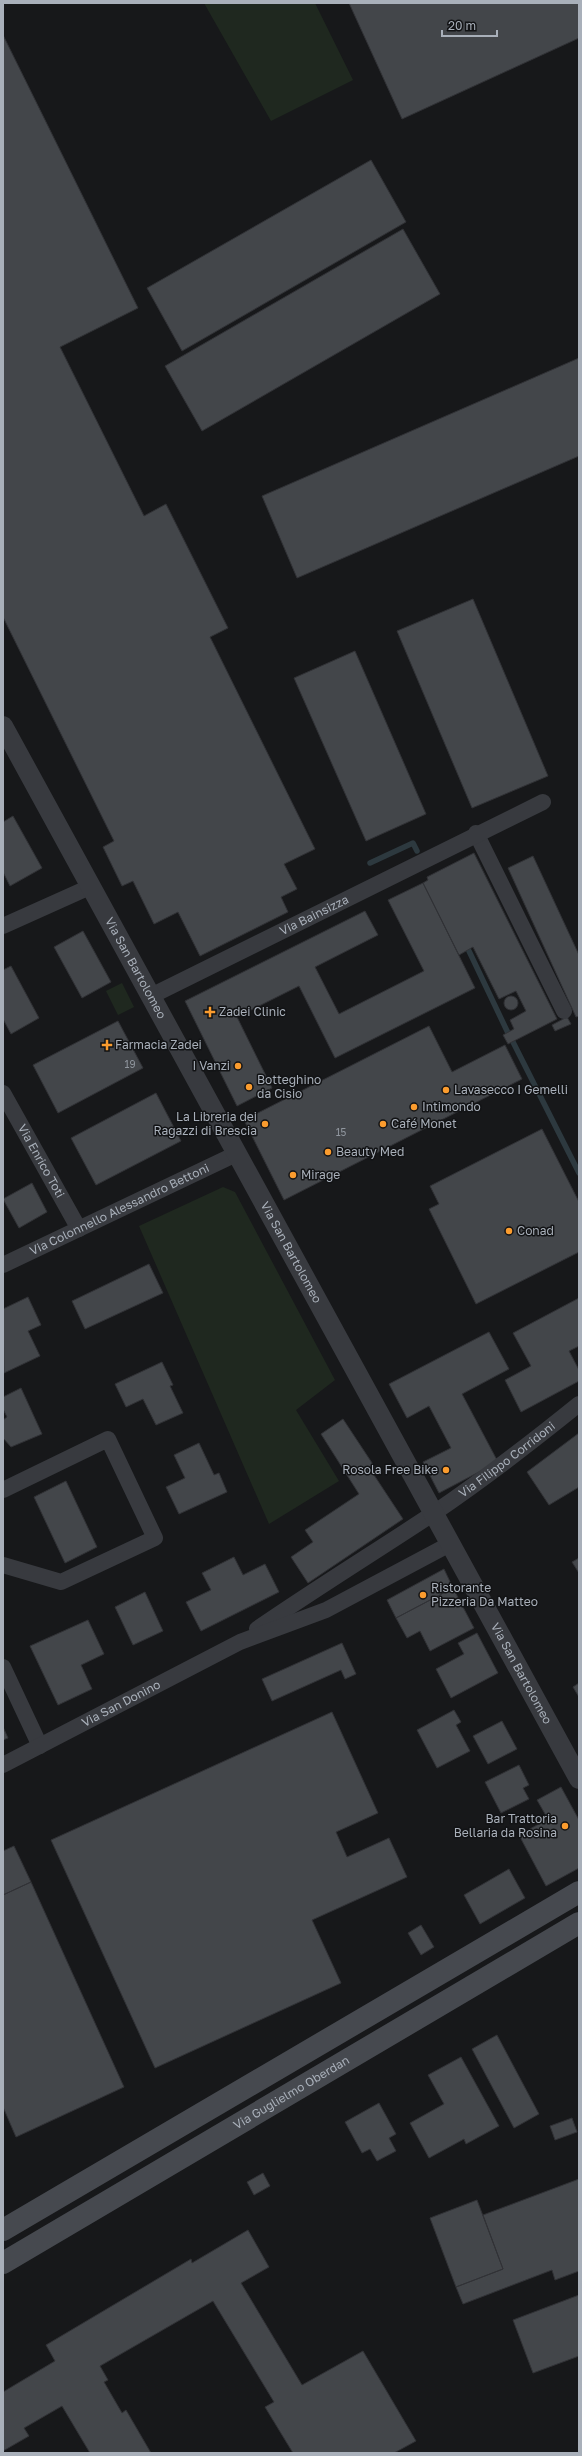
<svg xmlns="http://www.w3.org/2000/svg" width="582" height="2456" font-family="'Golos Text',sans-serif">
<style>
.green{fill:#1f281f}
.lines{fill:none;stroke-linecap:round;stroke-linejoin:round}
.stream{stroke:#2d393f;stroke-width:5.5}
.building{fill:#43464a;stroke:#313236}
.minor{stroke:#383a3f;stroke-width:16}
.tertiary{stroke:#383a3f;stroke-width:20}
.secondary{stroke:#46494f;stroke-width:22}
.poi-dot{fill:#fb9c2e;stroke:#121315;stroke-width:1.5}
.labels{text-anchor:middle;stroke-width:3;stroke-linejoin:round;paint-order:stroke}
.number-label{font-size:10px;fill:#90969e}
.street-label{font-size:12px;fill:#a9b0ba;stroke:#121315}
.poi-label{font-size:12px;fill:#a9b0ba;stroke:#121315;text-anchor:start}
</style>
<rect width="100%" height="100%" fill="#17181a"/>
<path class="green" d="M204 3H315L353 80 271 121Z
M122 983 134 1007 118 1015 106 991Z
M223 1187 235 1192 335 1380 296 1410 339 1481 269 1524 139 1226Z"/>
<g class="lines">
<path class="stream" d="M370 863 413 843 417 851
M469 951 508 1033
M513 1042 579 1173"/>
</g>
<path class="building" d="M349 3H579V38L402 119Z
M3 35 138 308 60 347 144 516 166 504 228 628 210 637 315 849 284 864 297 889 281 897 288 912 200 956 178 912 154 924 133 881 122 886 103 847 114 841 3 617Z
M371 160 406 222 182 351 147 288Z
M403 229 440 294 202 431 165 366Z
M579 358V456L297 578 262 496Z
M473 599 548 776 472 808 397 631Z
M355 651 426 814 366 841 294 678Z
M13 816 42 868 10 886 3 872V822Z
M474 853 557 1019 508 1044 503 1035 514 1029 510 1020 526 1011 516 991 499 999 473 947 459 955 423 883 428 880 427 877Z
M533 856 579 955V1016L576 1017 508 868Z
M423 883 475 988 335 1058 299 986 237 1017 272 1088 237 1106 185 1001 365 911 378 935 315 967 339 1014 424 971 388 900Z
M83 931 111 982 82 998 54 947Z
M11 966 39 1018 11 1034 3 1019V970Z
M504 1003a7 7 0 1 1 14 0a7 7 0 1 1-14 0Z
M567 1017 571 1024 555 1031 552 1025Z
M118 1021 143 1068 58 1113 33 1065Z
M429 1026 452 1072 505 1045 522 1079 284 1200 244 1120Z
M156 1093 181 1141 96 1185 71 1138Z
M542 1129 579 1202V1252L476 1304 429 1209 439 1204 430 1186Z
M32 1183 47 1212 19 1228 3 1199Z
M149 1264 163 1293 85 1329 72 1301Z
M28 1297 41 1325 28 1331 40 1356 4 1373 3 1309Z
M579 1298V1346L569 1351 579 1370V1381L521 1412 505 1380 531 1366 513 1333Z
M489 1332 509 1369 462 1394 498 1462 439 1493 423 1462 451 1448 429 1406 407 1418 389 1384Z
M162 1362 173 1385 170 1386 183 1413 156 1425 143 1399 126 1407 115 1384Z
M21 1388 42 1434 11 1447 3 1438V1420L7 1417 3 1409V1397Z
M343 1419 378 1472 374 1475 403 1519 308 1583 291 1557 313 1542 305 1530 359 1494 321 1434Z
M579 1433V1487L549 1505 527 1472Z
M199 1443 214 1475 219 1473 227 1492 179 1514 166 1487 185 1478 174 1455Z
M66 1481 97 1547 65 1563 34 1497Z
M234 1557 243 1575 265 1564 279 1592 201 1631 186 1602 211 1590 202 1573Z
M579 1558V1573L572 1562Z
M444 1569 453 1588 396 1618 387 1600Z
M453 1588 474 1628 430 1651 420 1631 407 1638 396 1618Z
M145 1592 163 1631 133 1645 115 1607Z
M88 1620 104 1654 81 1665 92 1689 58 1705 30 1646Z
M477 1633 498 1673 451 1698 436 1669 464 1654 458 1643Z
M342 1643 356 1674 345 1679 341 1670 272 1701 262 1679Z
M579 1683V1697L573 1687Z
M454 1710 461 1722 456 1725 470 1751 437 1768 417 1730Z
M332 1712 378 1813 336 1832 347 1857 389 1838 407 1877 312 1920 341 1983 155 2068 51 1840Z
M502 1721 517 1749 488 1764 473 1736Z
M3 1727 8 1738 3 1740Z
M519 1765 529 1785 523 1788 529 1799 501 1813 485 1782Z
M561 1787 579 1820V1868L546 1886 519 1835 548 1819 537 1800Z
M14 1846 31 1882 3 1895V1851Z
M509 1869 525 1898 480 1924 464 1895Z
M31 1882 124 2087 16 2137 3 2107V1895Z
M421 1925 434 1947 421 1955 408 1933Z
M497 2035 539 2114 514 2128 472 2049Z
M461 2057 499 2126 466 2144 464 2139 429 2158 410 2123 444 2104 428 2075Z
M379 2103 396 2134 389 2138 396 2151 377 2161 370 2149 362 2153 345 2122Z
M572 2118 577 2132 555 2140 550 2126Z
M263 2173 270 2186 254 2195 247 2182Z
M579 2179V2271L555 2280 552 2270 463 2304 456 2287 503 2269 483 2215Z
M477 2200 503 2269 456 2287 430 2218Z
M248 2230 269 2267 241 2283 302 2385 363 2351 416 2441 394 2453H293L265 2407 274 2402 213 2301 100 2366 108 2380 104 2382 122 2413 126 2410 151 2453H90L62 2406 24 2428 29 2436 3 2451V2392L55 2361 46 2345 191 2259 192 2263Z
M579 2295V2356L533 2373 513 2320Z"/>
<g class="lines">
<g class="minor">
<path d="M476 833 564 1011"/>
<path d="M3 926 92 886"/>
<path id="s1" d="M151 996 543 802"/>
<path id="s2" d="M3 1093 79 1229"/>
<path id="s3" d="M3 1265 236 1154"/>
<path d="M3 1490 108 1439 155 1538 61 1582 3 1565"/>
<path id="s4" d="M257 1629C315 1589 375 1552 434 1513 484 1479 532 1442 579 1404"/>
<path d="M3 1667 40 1746"/>
<path id="s5" d="M3 1765 240 1642 326 1610 450 1544"/>
</g>
<path class="tertiary" id="s6" d="M3 726 579 1779"/>
<g class="secondary">
<path d="M3 2230 579 1892"/>
<path id="s7" d="M3 2263 579 1923"/>
</g>
</g>
<g class="poi-dot">
<path d="M208 1006h4v4h4v4h-4v4h-4v-4h-4v-4h4z"/>
<path d="M105 1039h4v4h4v4h-4v4h-4v-4h-4v-4h4z"/>
<circle cx="238" cy="1066" r="4"/>
<circle cx="249" cy="1087" r="4"/>
<circle cx="446" cy="1090" r="4"/>
<circle cx="414" cy="1107" r="4"/>
<circle cx="265" cy="1124" r="4"/>
<circle cx="383" cy="1124" r="4"/>
<circle cx="328" cy="1152" r="4"/>
<circle cx="293" cy="1175" r="4"/>
<circle cx="509" cy="1231" r="4"/>
<circle cx="446" cy="1470" r="4"/>
<circle cx="423" cy="1595" r="4"/>
<circle cx="565" cy="1826" r="4"/>
</g>
<g class="labels">
<g class="number-label">
<text x="130" y="1068">19</text>
<text x="341" y="1136">15</text>
</g>
<g class="street-label">
<text dy="4" stroke="none"><textPath href="#s1" startOffset="182">Via Bainsizza</textPath></text>
<text dy="4" stroke="none"><textPath href="#s6" startOffset="276">Via San Bartolomeo</textPath></text>
<text dy="4" stroke="none"><textPath href="#s2" startOffset="78">Via Enrico Toti</textPath></text>
<text dy="4" stroke="none"><textPath href="#s3" startOffset="129">Via Colonnello Alessandro Bettoni</textPath></text>
<text dy="4" stroke="none"><textPath href="#s6" startOffset="600">Via San Bartolomeo</textPath></text>
<text dy="4" stroke="none"><textPath href="#s4" startOffset="302">Via Filippo Corridoni</textPath></text>
<text dy="4" stroke="none"><textPath href="#s6" startOffset="1080">Via San Bartolomeo</textPath></text>
<text dy="4" stroke="none"><textPath href="#s5" startOffset="133">Via San Donino</textPath></text>
<text dy="4" stroke="none"><textPath href="#s7" startOffset="335">Via Guglielmo Oberdan</textPath></text>
</g>
<g class="poi-label">
<text x="219" y="1016">Zadei Clinic</text>
<text x="115" y="1049">Farmacia Zadei</text>
<text x="230" y="1070" text-anchor="end">I Vanzi</text>
<text x="257" y="1084">Botteghino<tspan x="257" dy="14">da Cisio</tspan></text>
<text x="454" y="1094">Lavasecco I Gemelli</text>
<text x="422" y="1111">Intimondo</text>
<text x="257" y="1121" text-anchor="end">La Libreria dei<tspan x="257" dy="14">Ragazzi di Brescia</tspan></text>
<text x="391" y="1128">Café Monet</text>
<text x="336" y="1156">Beauty Med</text>
<text x="301" y="1179">Mirage</text>
<text x="517" y="1235">Conad</text>
<text x="438" y="1474" text-anchor="end">Rosola Free Bike</text>
<text x="431" y="1592">Ristorante<tspan x="431" dy="14">Pizzeria Da Matteo</tspan></text>
<text x="557" y="1823" text-anchor="end">Bar Trattoria<tspan x="557" dy="14">Bellaria da Rosina</tspan></text>
</g>
</g>
<rect width="582" height="2456" fill="none" stroke="#a9b0ba" stroke-width="8"/>
<path d="M442 30v6h55v-6" fill="none" stroke="#a9b0ba" stroke-width="2"/>
<text x="448" y="30" font-size="12" fill="#a9b0ba" stroke="#121315" stroke-width="3" paint-order="stroke">20 m</text>
</svg>
